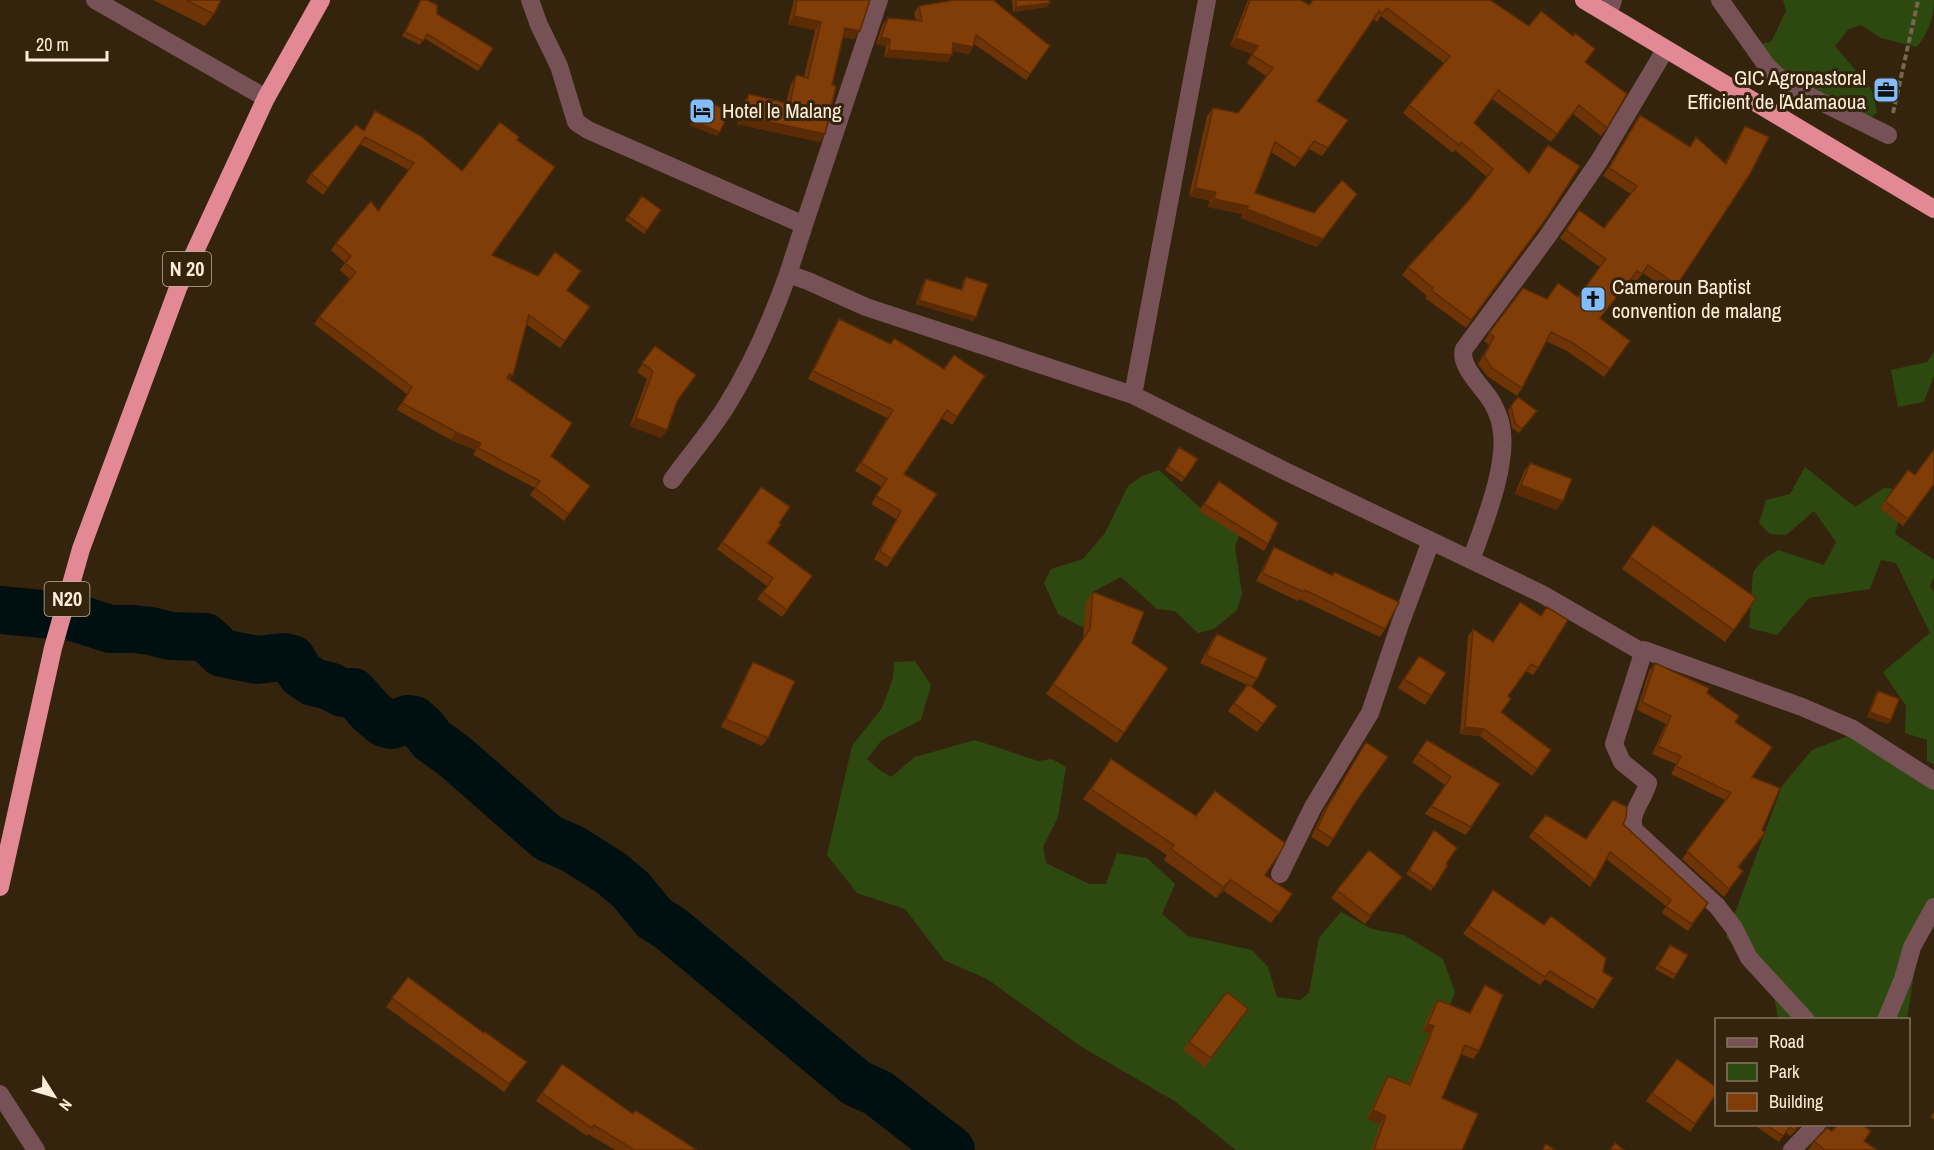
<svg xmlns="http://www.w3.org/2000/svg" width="1934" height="1150" font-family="'Archivo Narrow',sans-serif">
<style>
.green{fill:#2e490f}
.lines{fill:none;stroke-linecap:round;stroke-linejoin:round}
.river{stroke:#001010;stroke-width:48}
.path{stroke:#76654f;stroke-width:4;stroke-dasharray:6 3;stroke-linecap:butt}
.minor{stroke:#765256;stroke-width:18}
.highway{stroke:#e28995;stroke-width:18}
.wall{fill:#6e3406}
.shaded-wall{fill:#5a2b05}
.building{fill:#803d07;stroke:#5a2b05;stroke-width:1.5}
.labels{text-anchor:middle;stroke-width:6;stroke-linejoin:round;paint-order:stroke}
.shield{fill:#35240d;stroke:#c2b19c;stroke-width:1.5}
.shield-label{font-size:20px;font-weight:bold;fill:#ffedd9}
.poi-label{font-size:21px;fill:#ffedd9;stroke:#35240d;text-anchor:start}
</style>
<rect width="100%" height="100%" fill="#35240d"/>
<path class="green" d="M1783 0H1934C1934 18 1928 33 1917 47L1881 38 1861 25 1849 29 1835 46 1872 90 1877 113 1868 119 1796 84 1755 45 1771 42 1786 11Z
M1934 352V376L1924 402 1898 407 1891 370 1927 362Z
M1805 467 1855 507 1884 488 1907 490 1895 534 1934 560V577L1930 586 1934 592V764L1927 761V740L1905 733 1906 706 1883 672 1930 633 1896 563 1881 560 1870 589 1809 598 1777 635 1749 628 1753 572 1764 559 1778 550 1824 565 1836 542 1814 511 1786 535 1770 534 1759 523 1766 500 1790 494Z
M1159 470 1210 517 1241 531 1235 546 1242 594 1237 610 1214 629 1198 633 1175 611 1157 609 1121 577 1093 592 1087 625 1082 627 1058 614 1044 583 1051 569 1083 559 1105 533 1128 486 1142 476Z
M915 661 931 685 921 720 882 740 867 759 877 768 891 777 915 757 975 740 1038 761 1052 759 1066 767 1058 817 1043 847 1046 863 1089 884H1106L1117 853 1147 858 1175 884 1162 914 1188 936 1252 950 1268 967 1277 997 1300 1000 1309 993 1319 938 1341 912 1372 929 1404 935 1443 959 1455 992 1418 1083 1379 1150H1236L1176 1102 1082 1047 987 979 944 960 905 909 857 893 827 855 852 746 882 708 893 678 894 662Z
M1853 734 1934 778V923L1917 954 1907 1019H1778L1773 989 1726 937 1782 786 1812 750Z"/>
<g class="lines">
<path class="river" d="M0 610 73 617 110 629H133L151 631 170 636 205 637 222 653 257 660 284 657 292 659 301 674 313 682 329 686 343 693 353 692 371 712 384 723 391 725 408 719 414 720 422 727 432 740 453 755 548 838 573 849 611 873 631 890 654 918 670 928 856 1083 878 1093 951 1150"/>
<path class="path" d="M1893 113 1918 1 1920 0"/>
<path class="minor" d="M95 0 266 98
M530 0 539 25 559 66 576 122 588 130 804 225 788 274 808 281 866 307 1133 395 1287 472 1542 594 1642 652 1644 650 1802 707 1853 729 1934 781
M1720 0 1767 66 1781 79 1811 97 1888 135
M1608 14 1613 0
M804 225 879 0
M1133 395 1207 0
M672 480C690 455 711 431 727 405 753 363 772 319 788 274
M1471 560C1484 524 1509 463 1501 426 1500 419 1496 410 1493 404 1485 389 1458 366 1464 349L1547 237 1599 161 1665 50
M1644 650 1614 744 1622 762 1648 783C1644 800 1627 814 1635 831L1717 906 1734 928 1749 958 1806 1020
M1280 874 1313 807 1370 713 1399 627 1431 541
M1886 1020 1903 979 1912 947 1934 907
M0 1094 36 1150
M1792 1150 1817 1124"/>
<path class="highway" d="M1584 0 1934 209
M0 887 53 648 81 549 178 288 266 98 321 0"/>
</g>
<path class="wall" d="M153 0H221L214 14 205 26Z
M420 0H427L437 14 493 48 478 71 424 38 420 45 402 36Z
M794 0H870L854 39 843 37 820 142 737 124 744 102 749 94 786 103 791 84 796 75 804 77 815 30 788 24Z
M1012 0H1049L1047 7 1013 12Z
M1248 0H1301L1309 5 1490 0 1585 62 1607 128 1601 136 1573 114 1551 142 1492 99 1474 123 1542 225 1466 328 1425 298 1427 296 1402 275 1408 267 1469 200 1487 177 1455 150 1453 153 1403 113 1409 105 1444 63 1381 16 1377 22 1373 19 1317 101 1348 120 1322 156 1309 149 1295 167 1271 152 1255 193 1317 247 1241 218 1242 214 1208 207 1210 201 1189 196 1207 116 1213 108 1238 113 1266 76 1247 63 1252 54 1230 46Z
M919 6 1050 46 1026 80 974 44 973 47 969 54 953 51 948 62 884 57 886 46 876 44 883 24 888 18 916 21 914 13Z
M702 99 717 136 690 125 699 103Z
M375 111 462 171 517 140 492 255 567 290 590 307 560 348 526 324 510 380 551 456 590 486 564 521 530 495 535 488 473 455 476 450 451 440 397 410 407 394 314 324 350 279 340 270 345 263 331 250 336 243 378 211 409 170 360 144 323 195 306 182 311 174 363 131Z
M1640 115 1690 146 1696 137 1725 163 1740 134 1745 126 1750 174 1671 293 1643 273 1636 282 1632 279 1600 318 1630 341 1604 377 1567 351 1546 341 1522 388 1517 396 1487 376 1478 364 1489 345 1484 341 1523 288 1547 299 1578 297 1600 267 1560 238 1579 210 1604 228 1631 194 1603 176Z
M642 196 661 210 644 234 625 220Z
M966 277 973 321 916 304 923 283 926 279 961 290 963 281Z
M839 319 944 369 985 376 952 425 942 418 904 474 937 494 887 567 874 559 896 519 871 504 882 487 855 471 887 418 808 379 834 327Z
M655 346 677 402 667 430 661 438 630 426 647 379 637 372Z
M1518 397 1537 411 1519 433 1512 428 1508 410Z
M1179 447 1198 459 1182 482 1165 470Z
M1530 463 1563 501 1557 510 1515 494 1524 471Z
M1908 470 1915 475 1934 485 1903 526 1880 508Z
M1219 481 1268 544 1264 551 1199 511Z
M761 487 779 523 768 543 812 576 782 617 757 599 767 586 717 549Z
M1653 525 1756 598 1725 642 1622 569Z
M1274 547 1332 575 1385 629 1380 637 1299 599 1298 601 1256 581 1269 556Z
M1093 592 1132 643 1168 668 1117 743 1046 694 1083 639 1086 602Z
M1473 629 1538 668 1533 675 1526 671 1508 696 1501 712 1551 750 1532 776 1480 736 1460 734 1468 636Z
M1217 634 1257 679 1251 687 1277 706 1257 732 1228 711 1247 685 1200 663 1211 642Z
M753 662 768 738 762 746 721 727 748 670Z
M1655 663 1707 693 1735 722 1752 777 1762 830 1765 833 1739 867 1743 871 1724 897 1682 859 1725 800 1671 774 1676 764 1652 754 1666 724 1637 710 1649 671Z
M1413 664 1431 696 1425 705 1398 688Z
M1878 691 1891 720 1888 724 1867 717 1875 695Z
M1427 740 1500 784 1466 835 1425 814 1445 785 1412 762Z
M1366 742 1355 804 1328 847 1311 837 1323 812Z
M1111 759 1265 875 1292 894 1271 923 1224 891 1216 898 1164 860 1167 855 1083 799Z
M1623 824 1708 903 1688 931 1662 913 1666 906 1606 859 1590 887 1529 837 1533 831 1586 839Z
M1434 830 1446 864 1448 865 1431 891 1406 874Z
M1396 885 1365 924 1331 898 1337 890Z
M1493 890 1598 1001 1593 1009 1545 979 1540 985 1463 934Z
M1667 949 1676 975 1673 979 1655 969Z
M408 977 521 1070 504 1092 386 1007Z
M1485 985 1479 1051 1473 1059 1461 1054 1442 1098 1462 1150H1371L1380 1124 1367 1119 1383 1084 1388 1076 1408 1084 1429 1034 1422 1032 1432 1008 1438 1000 1469 1013 1480 993Z
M1242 1017 1205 1067 1183 1050 1189 1042Z
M1677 1059 1716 1095 1690 1132 1646 1101Z
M562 1064 632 1114 697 1150H615L588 1134 587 1136 536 1101Z
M1934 1112V1119L1930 1117Z
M1754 1125H1801L1790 1136 1786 1132 1779 1142Z
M1832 1131 1864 1142 1877 1150H1808L1814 1141Z"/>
<path class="shaded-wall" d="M1050 3 1047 7 1013 12 1016 7Z
M794 16 821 22 815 30 788 24Z
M845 28 860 31 854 39 839 36Z
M881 37 890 39 886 46 876 44Z
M1236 38 1258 46 1252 54 1230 46Z
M953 43 973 47 969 54 948 50Z
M889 50 952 55 948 62 884 57Z
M742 116 825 134 820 142 737 124Z
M693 121 720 132 717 136 690 125Z
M1195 188 1216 192 1210 201 1189 196Z
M1214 199 1248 206 1242 214 1208 207Z
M1351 202 1317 247 1241 218 1247 209 1323 239Z
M919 300 976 317 973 321 916 304Z
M510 374 513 375 508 382 505 381Z
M636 418 667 430 661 438 630 426Z
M456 432 481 443 476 450 451 440Z
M1521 485 1563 501 1557 510 1515 494Z
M1870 712 1891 720 1888 724 1867 717Z
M1465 727 1484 729 1480 736 1460 734Z
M1231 880 1224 891 1216 898 1223 887Z
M1428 1024 1434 1026 1429 1034 1422 1032Z
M1373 1110 1386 1116 1380 1124 1367 1119Z"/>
<path class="building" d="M186 0H221L214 14Z
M421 0H427L437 5V14L493 48 481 67 427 34 423 41 405 32Z
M797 0H870L860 31 845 28 832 85 836 86 825 134 742 116 749 94 790 104 796 75 808 78 821 22 794 16Z
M955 0H993L1050 46 1030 74 976 35 973 47 953 43 952 55 889 50 890 39 881 37 888 18 922 21 919 6Z
M1016 0H1049L1050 3 1016 7Z
M1250 0H1301L1309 5 1313 0H1490L1529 26 1541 11 1573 36 1575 33 1595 49 1585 62 1627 94 1607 128 1579 105 1557 134 1498 90 1474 123 1529 173 1548 145 1580 166 1548 216 1471 320 1431 290 1433 288 1408 267 1469 200 1493 169 1461 142 1459 145 1409 105 1450 56 1387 8 1382 14 1379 11 1317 101 1348 120 1328 148 1314 141 1301 159 1275 142 1255 193 1314 213 1342 180 1357 194 1323 239 1247 209 1248 206 1214 199 1216 192 1195 188 1213 108 1238 113 1273 68 1252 55 1258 46 1236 38Z
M702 99 729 111 720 132 693 121Z
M375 111 421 136 462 171 500 122 519 137 517 140 555 167 492 255 538 276 555 252 581 271 567 290 590 307 565 341 529 315 513 375 510 374 507 378 572 423 551 456 590 486 569 514 535 488 540 481 478 448 481 443 456 432 402 403 412 387 319 317 356 272 345 263 351 256 336 243 371 201 378 211 414 163 365 137 328 188 311 174 356 125 364 131Z
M1640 115 1690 147 1696 137 1726 164 1745 126 1769 137 1750 174 1677 285 1648 265 1642 274 1637 271 1600 318 1630 341 1610 369 1573 343 1551 332 1522 388 1492 368 1484 356 1494 337 1489 333 1523 288 1547 299 1558 283 1578 297 1606 259 1566 230 1579 210 1604 228 1637 186 1609 168Z
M642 196 661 210 647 230 628 216Z
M966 277 988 284 976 317 919 300 926 279 962 290Z
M839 319 891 344 894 338 944 369 954 355 985 376 957 417 947 410 904 474 937 494 892 559 880 551 901 511 876 496 887 479 861 463 893 410 813 371Z
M655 346 696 375 677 401 667 430 636 418 653 371 642 363Z
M1518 397 1537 411 1522 429 1515 423 1511 406Z
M1179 447 1198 459 1185 478 1168 466Z
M1934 449V484L1908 519 1885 501 1908 470 1915 475Z
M1530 463 1572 479 1563 501 1521 485Z
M1219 481 1278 523 1268 544 1204 504Z
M761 487 790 507 779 523 781 524 768 543 812 576 787 610 763 592 773 578 722 542Z
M1653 525 1756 598 1734 630 1630 557Z
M1274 547 1333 576 1334 572 1399 602 1385 629 1305 590 1304 592 1262 573Z
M1093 592 1144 612 1132 643 1168 668 1124 733 1053 684 1090 629Z
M1520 602 1541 616 1547 607 1568 620 1538 668 1531 664 1508 696 1511 699 1501 712 1551 750 1537 769 1484 729 1465 727 1473 629 1493 642Z
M1217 634 1267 658 1257 679 1206 655Z
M1419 656 1446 673 1431 696 1404 679Z
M753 662 795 681 768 738 726 719Z
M1655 663 1709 688 1707 693 1739 716 1735 722 1772 747 1752 777 1780 788 1762 830 1765 833 1738 867 1743 871 1729 889 1687 851 1731 793 1676 766 1681 756 1658 746 1671 716 1642 702Z
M1248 684 1277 706 1263 724 1234 703Z
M1878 691 1899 699 1891 720 1870 712Z
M1427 740 1500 784 1471 827 1431 806 1451 777 1418 753Z
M1366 742 1388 757 1355 803 1333 839 1317 829 1329 804Z
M1111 759 1196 816 1215 791 1285 843 1278 856 1265 875 1292 894 1279 913 1231 880 1223 887 1171 849 1174 845 1091 789Z
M1613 800 1627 807 1626 818 1623 824 1708 903 1692 924 1666 907 1671 900 1610 852 1595 880 1533 831 1546 815 1586 839Z
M1434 830 1457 848 1446 864 1448 865 1434 887 1409 870Z
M1369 850 1402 877 1370 916 1337 890Z
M1493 890 1544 925 1551 916 1606 958 1603 972 1613 978 1598 1001 1550 971 1545 977 1469 926Z
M1670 945 1688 955 1676 975 1658 965Z
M408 977 484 1033 485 1032 527 1062 509 1084 392 998Z
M1485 985 1503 995 1479 1051 1465 1045 1442 1098 1478 1114 1462 1150H1374L1386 1116 1373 1110 1388 1076 1410 1085 1434 1026 1428 1024 1438 1000 1470 1013Z
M1227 992 1248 1009 1211 1058 1189 1042Z
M1677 1059 1716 1087V1094L1695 1124 1652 1093Z
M562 1064 633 1114 635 1110 697 1150H634L594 1125 592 1128 542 1093Z
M1766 1125H1799L1794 1130 1790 1127 1783 1136Z
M1838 1125H1862L1871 1131 1864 1141 1877 1150H1825L1814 1141 1827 1128 1832 1131Z
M1615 1143 1624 1150H1610Z
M1546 1144 1555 1150H1542Z"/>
<defs>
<g id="office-square" transform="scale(1.35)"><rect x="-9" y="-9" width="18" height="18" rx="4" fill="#83bcfb" stroke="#35240d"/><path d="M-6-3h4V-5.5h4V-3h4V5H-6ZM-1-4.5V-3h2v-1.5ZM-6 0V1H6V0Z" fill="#111"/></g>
<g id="hotel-square" transform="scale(1.35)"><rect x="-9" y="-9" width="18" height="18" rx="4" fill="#83bcfb" stroke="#35240d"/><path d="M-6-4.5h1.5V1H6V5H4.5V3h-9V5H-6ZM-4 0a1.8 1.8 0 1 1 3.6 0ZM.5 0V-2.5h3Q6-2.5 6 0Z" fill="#111"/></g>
<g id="church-square" transform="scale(1.35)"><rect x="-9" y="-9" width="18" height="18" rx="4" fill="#83bcfb" stroke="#35240d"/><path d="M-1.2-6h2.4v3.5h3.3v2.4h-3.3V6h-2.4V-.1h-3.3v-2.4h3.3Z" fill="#111"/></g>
</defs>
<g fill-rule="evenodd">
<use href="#office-square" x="1886" y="90"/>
<use href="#hotel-square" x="702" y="111"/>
<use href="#church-square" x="1593" y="299"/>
</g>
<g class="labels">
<g class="shield">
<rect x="163" y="252" width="48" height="34" rx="4.5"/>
<rect x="44.5" y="582" width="45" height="34" rx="4.5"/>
</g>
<g class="shield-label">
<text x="187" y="276">N 20</text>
<text x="67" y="606">N20</text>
</g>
<g class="poi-label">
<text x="1866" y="85" text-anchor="end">GIC Agropastoral<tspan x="1866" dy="24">Efficient de ľAdamaoua</tspan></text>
<text x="722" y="118">Hotel le Malang</text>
<text x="1612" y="294">Cameroun Baptist<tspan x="1612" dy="24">convention de malang</tspan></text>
</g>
</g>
<rect x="1715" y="1018" width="195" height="108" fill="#35240d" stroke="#86745f" stroke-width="1.5"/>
<rect x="1727" y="1038" width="30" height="9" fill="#765256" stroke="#86745f" stroke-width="1.5"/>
<text x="1769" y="1048" font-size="18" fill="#ffedd9">Road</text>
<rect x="1727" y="1063" width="30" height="18" fill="#2e490f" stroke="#86745f" stroke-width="1.5"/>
<text x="1769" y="1078" font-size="18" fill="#ffedd9">Park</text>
<rect x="1727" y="1093" width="30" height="18" fill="#803d07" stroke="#86745f" stroke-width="1.5"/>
<text x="1769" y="1108" font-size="18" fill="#ffedd9">Building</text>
<g transform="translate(54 1096) rotate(127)" stroke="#35240d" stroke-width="4.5" paint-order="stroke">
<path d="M0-4.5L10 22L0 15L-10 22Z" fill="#ffedd9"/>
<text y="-9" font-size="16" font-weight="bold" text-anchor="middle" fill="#ffedd9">N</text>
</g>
<path d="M27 51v9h80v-9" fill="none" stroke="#ffedd9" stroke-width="3"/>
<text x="36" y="51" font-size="18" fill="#ffedd9" stroke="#35240d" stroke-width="4.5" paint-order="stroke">20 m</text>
</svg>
